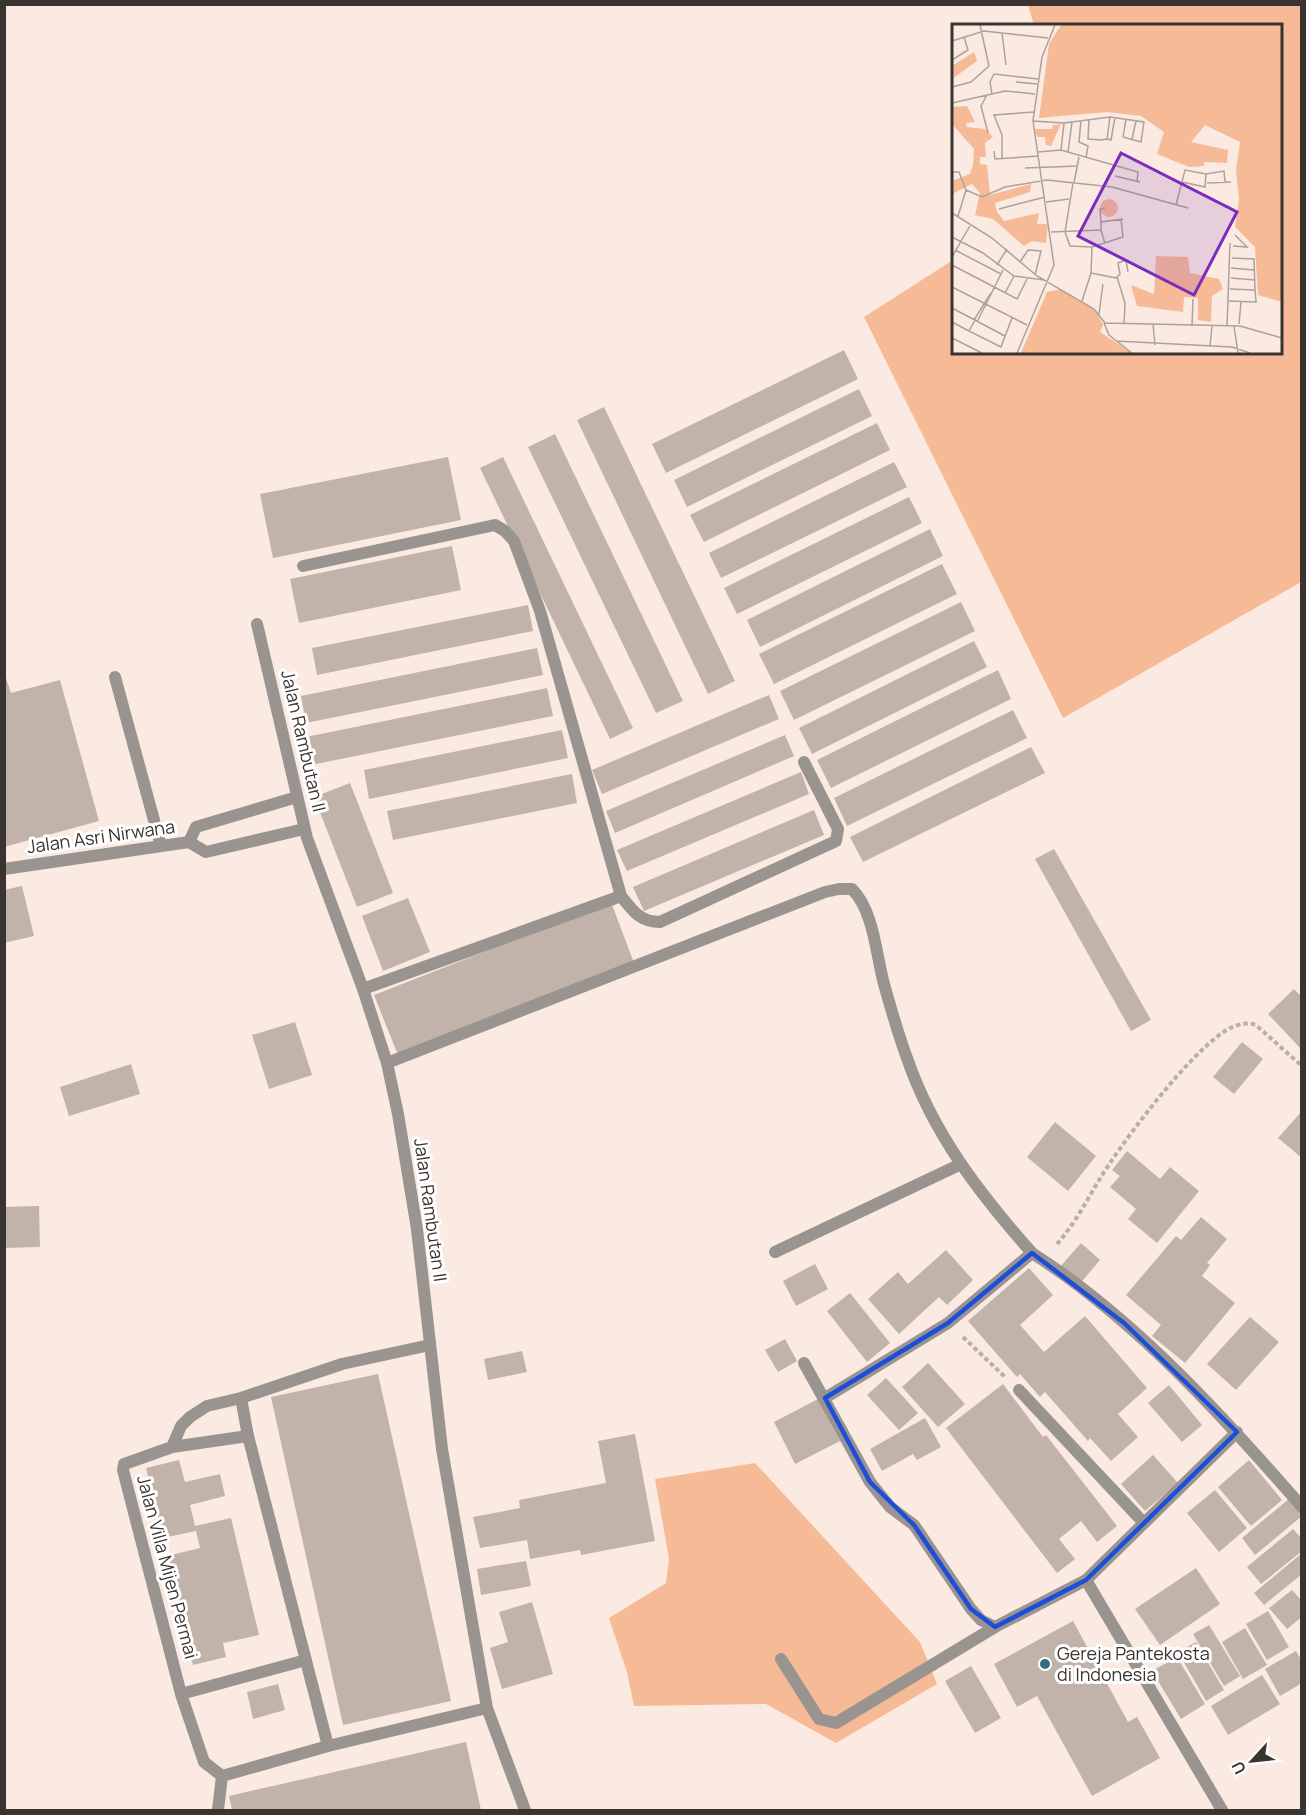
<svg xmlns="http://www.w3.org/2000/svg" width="1306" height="1815" font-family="Manrope,sans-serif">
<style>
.green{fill:#f7ba97}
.building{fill:#c2b3aa}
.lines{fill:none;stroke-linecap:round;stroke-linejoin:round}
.path{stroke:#baaea6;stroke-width:4;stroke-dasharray:4.5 3;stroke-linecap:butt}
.lane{stroke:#9a9490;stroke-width:12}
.street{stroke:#9a9490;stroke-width:12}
.marked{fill:none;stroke:#1d4ed8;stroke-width:4.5;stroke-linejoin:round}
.poi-dot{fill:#336b85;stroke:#fff;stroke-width:2}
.labels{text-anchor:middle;stroke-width:6;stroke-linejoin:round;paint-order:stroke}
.street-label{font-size:18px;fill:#3a3430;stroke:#fff}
.poi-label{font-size:18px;fill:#3a3430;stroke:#fff;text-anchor:start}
.inset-road{fill:none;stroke:#ada19a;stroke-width:1.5}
.view{fill:#7b2cbf;fill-opacity:0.15;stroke:#7b2cbf;stroke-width:3}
.inset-edge{fill:none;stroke:#3a3430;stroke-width:3}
</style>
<rect width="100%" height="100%" fill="#faeae1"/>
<path class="green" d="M1028 5H1301V582L1063 718 864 317 953 260 954 352H1280V26L1034 25Z
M755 1463 920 1642 937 1684 836 1743 766 1704 634 1706 627 1672 609 1618 666 1583 669 1559 655 1479Z"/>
<path class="building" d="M844 350 858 379 666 473 652 444Z
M859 389 872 416 687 507 674 480Z
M604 407 735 681 708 694 577 420Z
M877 423 890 450 704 542 690 515Z
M555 434 683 701 656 713 528 447Z
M448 457 461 520 273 558 260 494Z
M503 457 633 728 610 739 480 468Z
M894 462 907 487 721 578 709 553Z
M909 497 922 523 737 614 724 588Z
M930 529 943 556 760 647 747 620Z
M452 546 461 590 299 623 290 579Z
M942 564 957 594 774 684 759 654Z
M961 602 975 631 794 720 780 691Z
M528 605 533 631 317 675 312 648Z
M974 641 987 667 812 754 799 728Z
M537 648 543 675 306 723 301 696Z
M998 670 1011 699 831 788 817 760Z
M4 672 11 693 60 680 99 821 4 847Z
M547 688 553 716 306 766 301 738Z
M769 695 779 719 602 794 592 770Z
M1013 710 1027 738 847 826 834 798Z
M562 730 568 758 369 799 364 770Z
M785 735 794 756 615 833 606 811Z
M1031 747 1045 773 863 862 850 837Z
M801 772 809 794 627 871 617 850Z
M572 774 577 803 393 840 387 811Z
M350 783 393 893 357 907 314 797Z
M814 810 824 835 644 911 633 887Z
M1054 849 1151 1020 1131 1031 1035 859Z
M22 886 34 936 4 943V890Z
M408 898 430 952 383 971 362 916Z
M611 902 634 963 398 1055 374 995Z
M1294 989 1302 997V1050L1268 1014Z
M295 1022 312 1075 269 1089 252 1035Z
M1242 1042 1263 1059 1234 1094 1213 1077Z
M131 1064 140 1094 69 1116 60 1087Z
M1302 1111V1158L1278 1138Z
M1055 1122 1096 1156 1068 1191 1027 1157Z
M1127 1151 1160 1179 1170 1167 1199 1191 1157 1243 1128 1219 1136 1209 1110 1187 1120 1176 1112 1170Z
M39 1206 40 1247 4 1248V1207Z
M1201 1217 1227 1239 1207 1263 1210 1265 1202 1276 1235 1303 1185 1363 1152 1336 1161 1325 1126 1295 1176 1236 1181 1240Z
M1081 1243 1100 1260 1079 1285 1059 1268Z
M946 1250 973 1280 947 1305 939 1297 899 1334 868 1299 898 1272 908 1284Z
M815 1264 828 1289 796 1306 783 1281Z
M1029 1268 1053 1295 1020 1325 1044 1352 1085 1316 1147 1388 1118 1414 1138 1437 1111 1461 1090 1438 1088 1441 1045 1392 1040 1397 1020 1374 1017 1377 968 1321Z
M850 1293 890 1343 867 1362 827 1311Z
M1250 1317 1279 1342 1236 1390 1207 1364Z
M785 1339 797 1361 778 1372 765 1350Z
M522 1351 527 1372 488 1380 484 1359Z
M928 1363 965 1404 938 1427 902 1387Z
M378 1374 451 1701 343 1725 271 1397Z
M886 1378 918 1413 899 1430 867 1395Z
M1003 1384 1043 1437 1046 1435 1117 1526 1097 1542 1081 1521 1059 1539 1075 1559 1057 1573 946 1428Z
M1169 1385 1202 1425 1182 1442 1148 1403Z
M818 1399 840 1441 795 1464 774 1422Z
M925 1418 941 1447 917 1460 913 1454 882 1471 870 1449Z
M635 1434 655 1541 581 1555 580 1550 530 1559 527 1540 480 1548 473 1517 520 1508 519 1500 606 1483 598 1441Z
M1153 1455 1178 1483 1145 1511 1121 1484Z
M179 1460 185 1482 220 1474 225 1496 190 1505 195 1526 231 1518 259 1635 223 1643 226 1657 193 1665 167 1556 200 1548 196 1531 163 1538 146 1468Z
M1249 1460 1282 1500 1251 1526 1218 1487Z
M1215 1490 1247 1528 1219 1552 1187 1513Z
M1290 1498 1302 1512V1516L1255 1555 1242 1538Z
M1293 1529 1302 1539V1551L1261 1584 1247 1567Z
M1302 1553V1574L1264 1605 1254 1593Z
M526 1561 531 1586 481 1595 477 1569Z
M1196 1568 1220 1604 1160 1645 1135 1609Z
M1292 1590 1302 1601V1617L1287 1629 1269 1608Z
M532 1602 553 1674 502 1689 490 1648 508 1642 499 1612Z
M1268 1611 1289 1647 1267 1660 1246 1624Z
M1073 1621 1128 1722 1137 1717 1160 1758 1092 1796 1037 1696 1017 1707 994 1664Z
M1209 1625 1240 1676 1224 1686 1193 1634Z
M1245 1628 1267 1665 1243 1679 1222 1642Z
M1196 1642 1224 1690 1206 1701 1178 1652Z
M1296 1651 1302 1661V1683L1280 1696 1265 1669Z
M1177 1657 1205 1704 1181 1719 1152 1671Z
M971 1666 1001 1718 975 1733 945 1681Z
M1262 1675 1280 1704 1228 1735 1211 1706Z
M278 1684 285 1710 253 1719 247 1692Z
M466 1742 481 1810H232L229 1796Z"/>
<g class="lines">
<path class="path" d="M1057 1244C1079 1219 1091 1191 1110 1163 1135 1126 1186 1059 1222 1033 1232 1026 1244 1021 1256 1025L1302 1066
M963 1337 1005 1377"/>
<path class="lane" d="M303 566 495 525 505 531 514 541 540 611 621 896 363 989
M621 896C633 911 640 922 660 922L836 841 838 829 804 762
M387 1063 825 892 839 889H852C874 911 876 955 884 984 891 1009 898 1034 907 1058 933 1134 980 1194 1032 1253
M775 1252 959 1165"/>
<path class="street" d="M257 624 307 838 363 989 387 1063 398 1114 417 1229 442 1449 487 1708 525 1810
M115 677 161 846
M189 842 196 827 297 797
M189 842 206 852 304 829
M4 869 189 842
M804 1363 870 1482 890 1507 914 1525 971 1609 981 1620 995 1627 1086 1580
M1019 1390 1144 1523
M241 1398 248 1436 328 1746
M825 1398 948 1323 1032 1253C1134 1318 1223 1416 1302 1507
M248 1436 172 1447 130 1462 124 1464 123 1470 181 1694 204 1762 222 1776 328 1746 487 1708
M172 1447 181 1426 190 1417 207 1406 241 1398 342 1364 430 1345
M781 1659 819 1719 836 1723 995 1627
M181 1694 306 1660
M218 1810 222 1776
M1222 1810 1086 1580 1237 1432"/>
</g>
<path class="marked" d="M1032 1253 1124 1323 1237 1432 1086 1580 995 1627 971 1609 914 1525 870 1482 825 1398 948 1323Z"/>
<circle class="poi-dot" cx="1045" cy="1664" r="6"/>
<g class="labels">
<g class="street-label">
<text transform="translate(303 741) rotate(77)" y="6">Jalan Rambutan II</text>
<text transform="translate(101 837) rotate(-8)" y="6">Jalan Asri Nirwana</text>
<text transform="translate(430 1210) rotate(82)" y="6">Jalan Rambutan II</text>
<text transform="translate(167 1567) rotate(75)" y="6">Jalan Villa Mijen Permai</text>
</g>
<g class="poi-label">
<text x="1057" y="1660">Gereja Pantekosta<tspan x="1057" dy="21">di Indonesia</tspan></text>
</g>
</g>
<g transform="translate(952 24)">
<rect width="330" height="330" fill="#faeae1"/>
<path d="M109 1H330V278L306 271 303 223 283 203 287 175 284 146 288 118 253 101 239 118 276 126 275 139 252 138V142L237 143 205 130 212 108 189 92 155 88 87 94 97 20ZM22 28 25 37 0 55V42ZM15 82 23 98 14 99 15 103 33 105 41 113 33 119 34 133H28V140L35 141 38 171 79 160 78 168 43 179 45 188 52 197 87 189 85 200H96L94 219 80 217 72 222 41 195 23 191 28 169 20 160 0 170V157L18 150 21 141 22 125 0 100V83ZM109 100 99 122 94 121 93 113H85L83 105H100L101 101ZM148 184a9 9 0 1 1 18 0a9 9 0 1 1-18 0ZM204 232 236 233 238 249 267 255 271 265 260 272 259 298 246 296V274L232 273 231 288 185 282 179 261 202 270ZM109 265 142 285 151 300 148 308 180 329H69L95 268Z" fill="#f7ba97"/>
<path class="inset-road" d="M50 9 54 41M0 17 32 7 96 14M0 36 16 26 12 13M64 58 85 60M0 63 19 58 37 42 28 1M40 70 38 58 42 50 86 55M35 71 29 82 36 109M0 79 53 67 83 70M137 95 136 115 149 116 155 115 158 93M129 96 127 118 136 122 134 134M81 97 112 99 158 93 192 98 189 118 171 113M171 113 174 95M155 115 159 116 163 93M180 115 184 97M109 126 112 99M42 127 43 135 87 132M86 128 109 126 186 148 185 157M116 128 120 98M50 135V111L42 91 82 88M73 144 126 142M0 148H7L14 166M163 152 188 158M230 158 253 163 254 150M121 159 113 208 118 222 140 223 171 213 169 195M122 159 127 133M255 159 279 158M14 166 30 173 53 163 95 156 160 163 236 184M94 178 117 175M224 181 233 146 254 150 272 147 273 158M47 185 93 173M0 189 40 214 85 252 142 285 153 299 288 302 330 314M6 192 14 166M149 198 148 185 153 184M149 206V198L171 195M99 208 149 206 153 220M0 213 31 229 62 252 92 256M281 222 295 223 283 211M3 226 49 250M0 233 19 200M68 238 76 226 89 227 83 251M0 241 65 275 75 255M45 241 55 225M279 244 302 246M139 249 164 254 168 250 166 239 174 236 176 248M165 253 173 279 172 300M279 254 303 256M0 263 75 301M278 265 303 266 302 235 280 234M53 269 62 252M130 277 139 249 140 223M277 277 304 278 303 266M0 284 53 312M147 290 151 260M22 296 39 269M23 296 17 307 49 323 60 294M0 298 17 307M25 298 51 246M152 299 157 311 180 329M201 300 203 321M287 300 289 278M240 302 241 275M275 302 278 219M282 302 286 329M0 314 30 329M164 317 280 323 298 329M258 322 260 302M65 329 102 241 81 97 90 33 103 1"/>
<path class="view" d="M169 129 285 188 242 271 126 212Z"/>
<rect width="330" height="330" class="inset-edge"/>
</g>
<rect width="1306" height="1815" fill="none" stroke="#3a3430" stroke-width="12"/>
<g transform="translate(1252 1761) rotate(243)" stroke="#ffffff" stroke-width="4.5" paint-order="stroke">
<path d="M0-4.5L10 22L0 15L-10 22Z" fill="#3a3430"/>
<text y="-9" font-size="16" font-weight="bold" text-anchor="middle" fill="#3a3430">U</text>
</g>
</svg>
